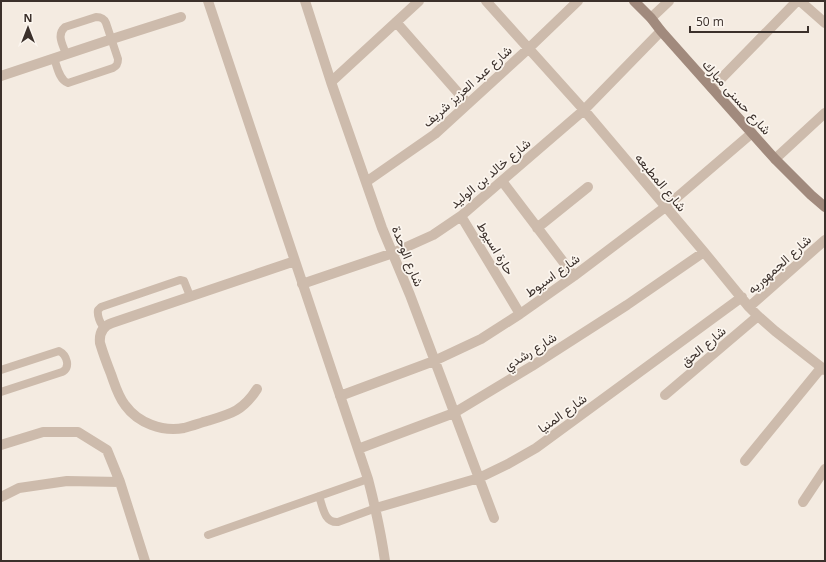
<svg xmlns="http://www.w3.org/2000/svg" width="826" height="562" font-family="'Open Sans',Vazirmatn,sans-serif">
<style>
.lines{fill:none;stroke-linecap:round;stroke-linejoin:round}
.lane{stroke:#cdbbac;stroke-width:8}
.street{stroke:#cdbbac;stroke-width:10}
.secondary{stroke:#a18a7d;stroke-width:10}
.labels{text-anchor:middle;stroke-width:3.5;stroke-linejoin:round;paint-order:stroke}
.street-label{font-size:13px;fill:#3b302b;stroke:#fbf5ee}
</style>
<rect width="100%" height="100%" fill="#f4ebe1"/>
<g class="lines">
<path class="lane" d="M54 58C57 66 59 80 68 83L113 68C117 66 118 64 118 59L106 23C104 18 101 17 96 17L65 27C56 35 63 45 66 54
M104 327C100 324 97 315 98 310L101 307 180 280 184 281 190 296
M1 370 59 351C67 355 71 368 62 372L1 392
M319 496C323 507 324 523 338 522L376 508
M208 535 368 479"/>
<path class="street" d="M208 1 368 479C375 506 381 533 385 561
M305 1 331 82 382 228 410 295 494 518
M486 1 584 110 704 252 749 307 758 316 775 331 825 370
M800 1 825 23
M651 18 669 1
M396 22 468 104
M1 76 112 39 181 17
M331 82 419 1
M712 88 797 1
M775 159 825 113
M502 181 574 276
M366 182 435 134 528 49 578 1
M461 216 520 314
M537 228 588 187
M302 284 393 253 433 235 461 216 584 110 661 31
M749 307 825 240
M257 389C243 411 231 414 207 421 200 423 192 426 184 428 162 432 138 423 125 405 118 396 115 385 111 374 107 364 103 353 100 343 99 333 103 326 112 323L295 261
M665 395 758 316
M340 396 434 361 481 339 520 314 574 276 668 205 752 133
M1 445 43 432H78L107 450 120 482 145 561
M358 449 454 413 532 366 627 305 704 252
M745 461 821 368
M1 497 19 488 67 481 120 482
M803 502 825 469
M376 508 479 478 508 464 536 448 742 297"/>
<path class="secondary" d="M634 1 651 18 661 31 775 159 811 195 825 207"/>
</g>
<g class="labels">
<g class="street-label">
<text transform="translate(467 86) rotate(-42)" y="5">شارع عبد العزيز شريف</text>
<text transform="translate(737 97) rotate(48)" y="5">شارع حسنى مبارك</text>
<text transform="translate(490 173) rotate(-40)" y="5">شارع خالد بن الوليد</text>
<text transform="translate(661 182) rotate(50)" y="5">شارع المطبعه</text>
<text transform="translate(496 248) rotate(59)" y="5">حارة اسيوط</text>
<text transform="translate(408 256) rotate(68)" y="5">شارع الوحدة</text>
<text transform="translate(779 264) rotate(-42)" y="5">شارع الجمهوريه</text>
<text transform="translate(552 275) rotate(-36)" y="5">شارع اسيوط</text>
<text transform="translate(703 346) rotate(-40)" y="5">شارع الحق</text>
<text transform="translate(530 351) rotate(-32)" y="5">شارع رشدي</text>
<text transform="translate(562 413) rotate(-36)" y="5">شارع المنيا</text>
</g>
</g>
<rect width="826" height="562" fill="none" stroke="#3b302b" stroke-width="4"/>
<g transform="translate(28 28)" stroke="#fbf5ee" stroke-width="3" paint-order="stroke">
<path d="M0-3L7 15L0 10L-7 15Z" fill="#3b302b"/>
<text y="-6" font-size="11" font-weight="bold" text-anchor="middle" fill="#3b302b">N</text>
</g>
<path d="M690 26v6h118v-6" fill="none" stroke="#3b302b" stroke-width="2"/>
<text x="696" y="26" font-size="12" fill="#3b302b" stroke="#fbf5ee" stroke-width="3" paint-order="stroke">50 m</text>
</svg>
